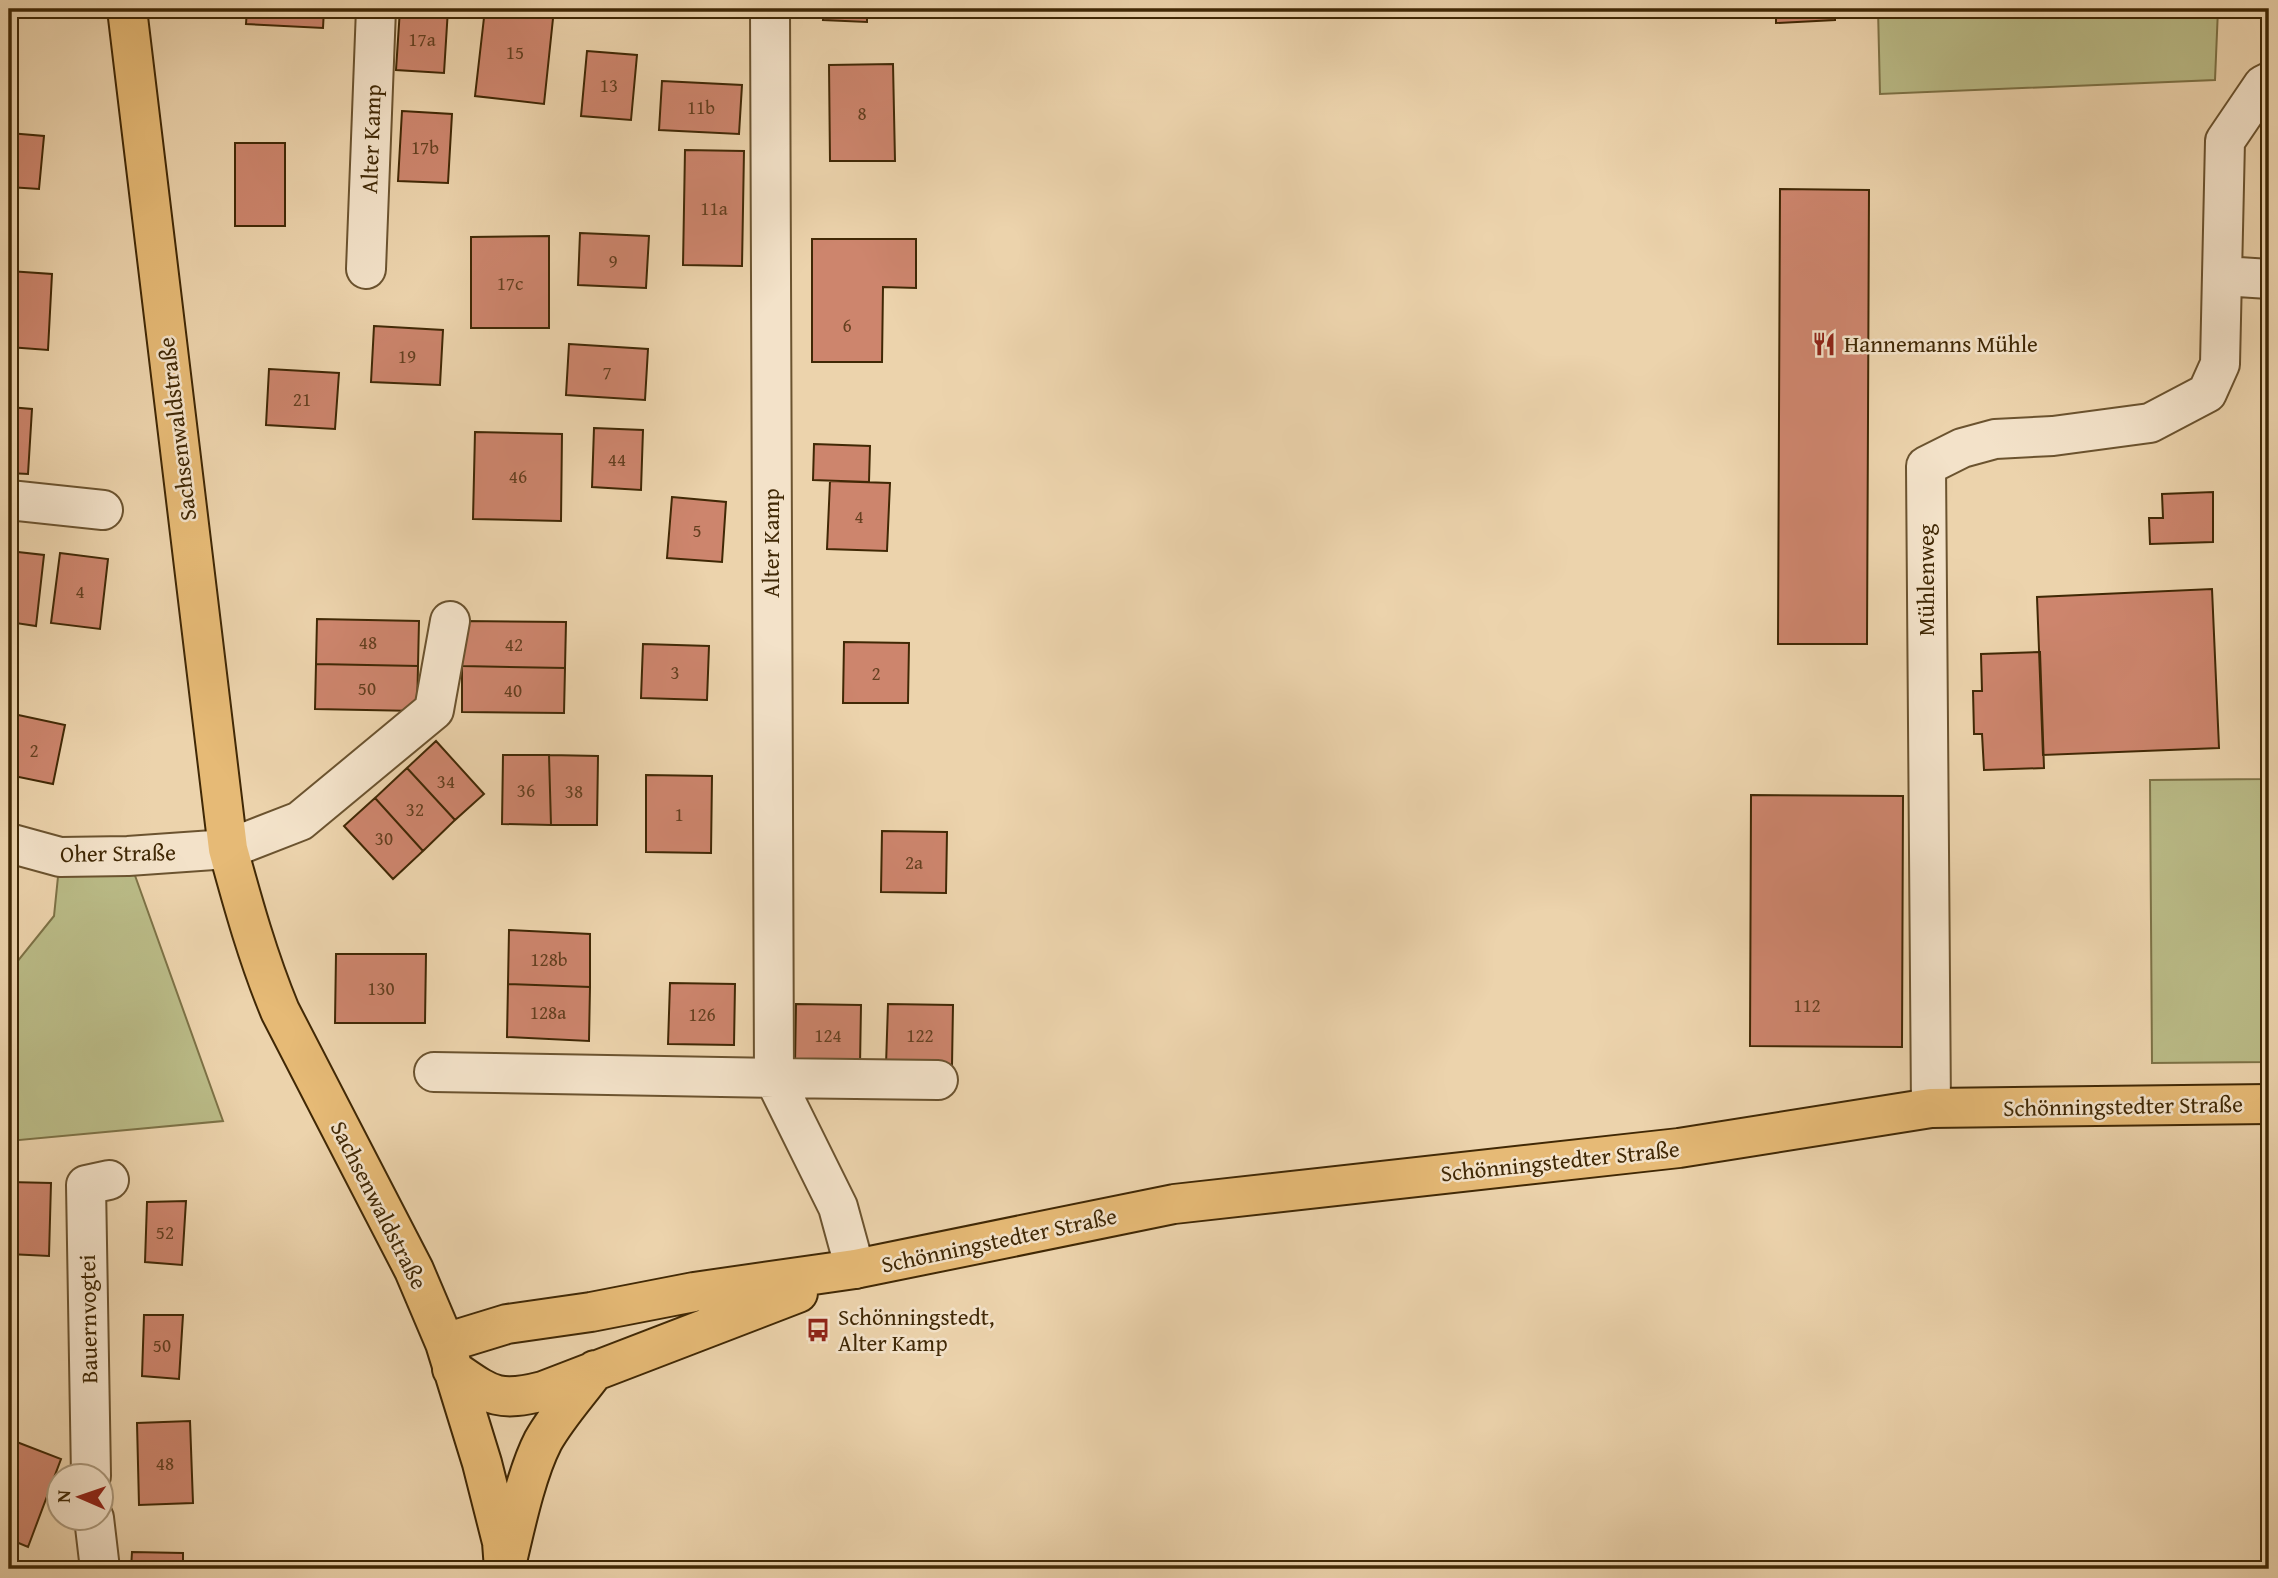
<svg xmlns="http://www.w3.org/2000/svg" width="2278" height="1578" font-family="'Gentium Book Plus',serif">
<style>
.green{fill:#babb87;stroke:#7d7246;stroke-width:2}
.building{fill:#cd856d;stroke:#402805;stroke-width:2}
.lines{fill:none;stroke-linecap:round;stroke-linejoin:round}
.minor-casing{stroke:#6b532f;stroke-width:42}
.major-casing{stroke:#402805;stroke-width:42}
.minor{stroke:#f3e2c9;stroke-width:38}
.major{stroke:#e6ba76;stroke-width:38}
.labels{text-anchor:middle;stroke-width:5;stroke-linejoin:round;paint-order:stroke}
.number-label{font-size:19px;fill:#633f1f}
.street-label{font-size:23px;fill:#402805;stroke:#f3e2c9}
.poi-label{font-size:23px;fill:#402805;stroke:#f3e2c9;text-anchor:start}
</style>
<rect width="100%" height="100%" fill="#ecd3ac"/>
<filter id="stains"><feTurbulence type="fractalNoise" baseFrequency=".00286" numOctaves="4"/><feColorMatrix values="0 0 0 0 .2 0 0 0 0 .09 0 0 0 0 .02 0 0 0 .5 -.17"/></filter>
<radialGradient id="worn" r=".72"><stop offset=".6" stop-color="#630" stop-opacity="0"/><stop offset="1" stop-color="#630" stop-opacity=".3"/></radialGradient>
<path class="green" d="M1878 9H2218L2215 80 1880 94Z
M2264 544H2269V1062L2152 1063 2150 780 2266 779Z
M128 856 223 1121 9 1141V1030L12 968 54 916 60 857Z"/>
<path class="building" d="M247 9H324L323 28 246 24Z
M400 9H448L444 73 396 70Z
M485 9H554L544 104 475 96Z
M824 9H867V22L823 20Z
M1776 9H1835V20L1776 23Z
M587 51 637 55 631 120 581 116Z
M893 64 895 161H830L829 65Z
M662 81 742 85 739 134 659 130Z
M402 111 452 114 448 183 398 181Z
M9 133 44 136 39 189 9 187Z
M235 143H285V226H235Z
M685 150 744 151 742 266 683 265Z
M1780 189 1869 190 1867 644H1778Z
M580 233 649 236 646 288 578 285Z
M549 236V328H471V237Z
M812 239H916V288L883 287 882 362H812Z
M9 271 52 274 48 350 9 347Z
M374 326 443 330 440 385 371 382Z
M569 344 648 349 645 400 566 395Z
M269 369 339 373 335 429 266 425Z
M9 407 32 409 28 474 9 473Z
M594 428 643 430 641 490 592 487Z
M475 432 562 434 561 521 473 519Z
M814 444 870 446 869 482 813 480Z
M830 481 890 483 887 551 827 549Z
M2213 492V542L2150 544 2149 518H2163L2162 494Z
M672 497 726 502 722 562 667 558Z
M9 551 44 555 36 626 9 622Z
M60 553 108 559 100 629 51 623Z
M2212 589 2219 748 2043 755 2037 597Z
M317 619 419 621 418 666 316 664Z
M463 621 566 622 565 668 462 666Z
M844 642 909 643 908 703H843Z
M643 644 709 646 707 700 641 698Z
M2040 652 2044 768 1984 770 1982 734H1974L1973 691H1982L1981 654Z
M316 664 418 666 417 711 315 709Z
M462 666 565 668 564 713 462 712Z
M9 713 65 725 53 784 9 775Z
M436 741 484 794 455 820 407 768Z
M503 755H549L551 825 502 824Z
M549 755 598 756 597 825H551Z
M407 768 455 820 423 851 375 798Z
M646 775 712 776 711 853 646 852Z
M1751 795 1903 796 1902 1047 1750 1046Z
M375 798 423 851 393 879 344 826Z
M882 831 947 832 946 893 881 892Z
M509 930 590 934V987L508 984Z
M336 954H426L425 1023H335Z
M670 983 735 984 734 1045 668 1044Z
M508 984 590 987 589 1041 507 1037Z
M796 1004 861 1005 860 1066 795 1065Z
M888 1004 953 1005 952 1066 886 1065Z
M9 1182 51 1183 49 1256 9 1254Z
M186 1201 182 1265 145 1262 147 1202Z
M144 1315H183L179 1379 142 1376Z
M190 1421 193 1503 139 1505 137 1423Z
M9 1439 61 1459 28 1547 9 1539Z
M132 1552 183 1553V1569H131Z"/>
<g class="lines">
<g class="minor-casing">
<path id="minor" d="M770 9 774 1078 938 1080
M366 269 376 9
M2223 276 2269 279
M9 500 103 510
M9 843 60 857 128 856 228 849 300 821 434 710 450 621
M434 1072 774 1078 838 1207 855 1269
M1931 1108 1926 466 1962 448 1995 439 2053 436 2150 423 2207 393 2220 364 2225 141 2263 85 2269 82
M91 1476 86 1185 109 1180
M94 1518 100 1569"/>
</g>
<g class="major-casing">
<path id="major" d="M127 9 228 849C243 904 258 958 280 1011L414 1270 445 1343 482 1463 502 1542 504 1569
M445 1343 507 1324 591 1312 694 1292 855 1269 1174 1204 1679 1148 1931 1108 2269 1104
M452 1369C490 1395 497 1403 543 1391L798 1293
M508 1557C516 1523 527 1472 543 1441 557 1416 578 1393 595 1370"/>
</g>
<use href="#minor" class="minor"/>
<use href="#major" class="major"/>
</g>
<defs>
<g id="restaurant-bare" transform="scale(1.89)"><path d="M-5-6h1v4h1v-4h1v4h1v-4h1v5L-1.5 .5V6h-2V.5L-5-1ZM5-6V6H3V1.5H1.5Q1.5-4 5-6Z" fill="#8f2418" stroke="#f3e2c9" stroke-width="2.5" paint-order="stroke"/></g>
<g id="bus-bare" transform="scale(1.89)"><path d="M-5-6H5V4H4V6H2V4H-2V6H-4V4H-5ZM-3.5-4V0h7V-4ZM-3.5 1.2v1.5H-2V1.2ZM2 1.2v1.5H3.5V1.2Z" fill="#8f2418" stroke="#f3e2c9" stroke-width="2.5" paint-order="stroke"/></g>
</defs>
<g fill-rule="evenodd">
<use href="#restaurant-bare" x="1824" y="344"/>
<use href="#bus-bare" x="818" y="1330"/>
</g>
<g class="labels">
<g class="number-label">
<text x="422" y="46">17a</text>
<text x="515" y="59">15</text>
<text x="609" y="92">13</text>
<text x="701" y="114">11b</text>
<text x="862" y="120">8</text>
<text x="425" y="154">17b</text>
<text x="714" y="215">11a</text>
<text x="613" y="268">9</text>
<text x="510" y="290">17c</text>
<text x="847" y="332">6</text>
<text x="407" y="363">19</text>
<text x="607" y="379">7</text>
<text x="302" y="406">21</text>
<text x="617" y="466">44</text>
<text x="518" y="483">46</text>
<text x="859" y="523">4</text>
<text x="697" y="537">5</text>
<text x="80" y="598">4</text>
<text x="368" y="649">48</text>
<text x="514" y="651">42</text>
<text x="675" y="679">3</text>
<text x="876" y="680">2</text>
<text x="367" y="695">50</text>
<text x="513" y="697">40</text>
<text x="34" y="757">2</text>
<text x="446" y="788">34</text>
<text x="526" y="797">36</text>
<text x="574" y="798">38</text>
<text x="415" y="816">32</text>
<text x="679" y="821">1</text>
<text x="384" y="845">30</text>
<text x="914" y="869">2a</text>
<text x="549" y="966">128b</text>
<text x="381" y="995">130</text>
<text x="1807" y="1012">112</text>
<text x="548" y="1019">128a</text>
<text x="702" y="1021">126</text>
<text x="828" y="1042">124</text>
<text x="920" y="1042">122</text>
<text x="165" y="1239">52</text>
<text x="162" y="1352">50</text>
<text x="165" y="1470">48</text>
</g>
<g class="street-label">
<text transform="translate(371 139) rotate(-88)" y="8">Alter Kamp</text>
<text transform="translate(177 429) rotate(-97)" y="8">Sachsenwaldstraße</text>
<text transform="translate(771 543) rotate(-90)" y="8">Alter Kamp</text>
<text transform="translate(1926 580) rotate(-90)" y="8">Mühlenweg</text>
<text transform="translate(118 853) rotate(-1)" y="8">Oher Straße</text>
<text transform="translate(2123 1106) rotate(-1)" y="8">Schönningstedter Straße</text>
<text transform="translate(1560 1161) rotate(-6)" y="8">Schönningstedter Straße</text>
<text transform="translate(379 1205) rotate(63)" y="8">Sachsenwaldstraße</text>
<text transform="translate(999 1240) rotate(-12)" y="8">Schönningstedter Straße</text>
<text transform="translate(88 1319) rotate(-91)" y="8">Bauernvogtei</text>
</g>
<g class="poi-label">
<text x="1844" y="352">Hannemanns Mühle</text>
<text x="838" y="1325">Schönningstedt,<tspan x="838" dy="26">Alter Kamp</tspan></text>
</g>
</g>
<rect width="2278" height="1578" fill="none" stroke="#ecd3ac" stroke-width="35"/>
<rect x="10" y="10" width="2257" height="1557" fill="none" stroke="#402805" stroke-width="3.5"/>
<rect x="18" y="18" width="2243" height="1543" fill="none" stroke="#402805" stroke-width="2"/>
<g transform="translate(80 1497) rotate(272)"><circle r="33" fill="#f3e2c9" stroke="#ab987b" stroke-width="2"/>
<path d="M0-5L12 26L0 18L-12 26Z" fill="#8f2418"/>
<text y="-10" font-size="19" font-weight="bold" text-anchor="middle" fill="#402805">N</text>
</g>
<rect width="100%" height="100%" filter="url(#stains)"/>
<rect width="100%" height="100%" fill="url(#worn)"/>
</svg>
